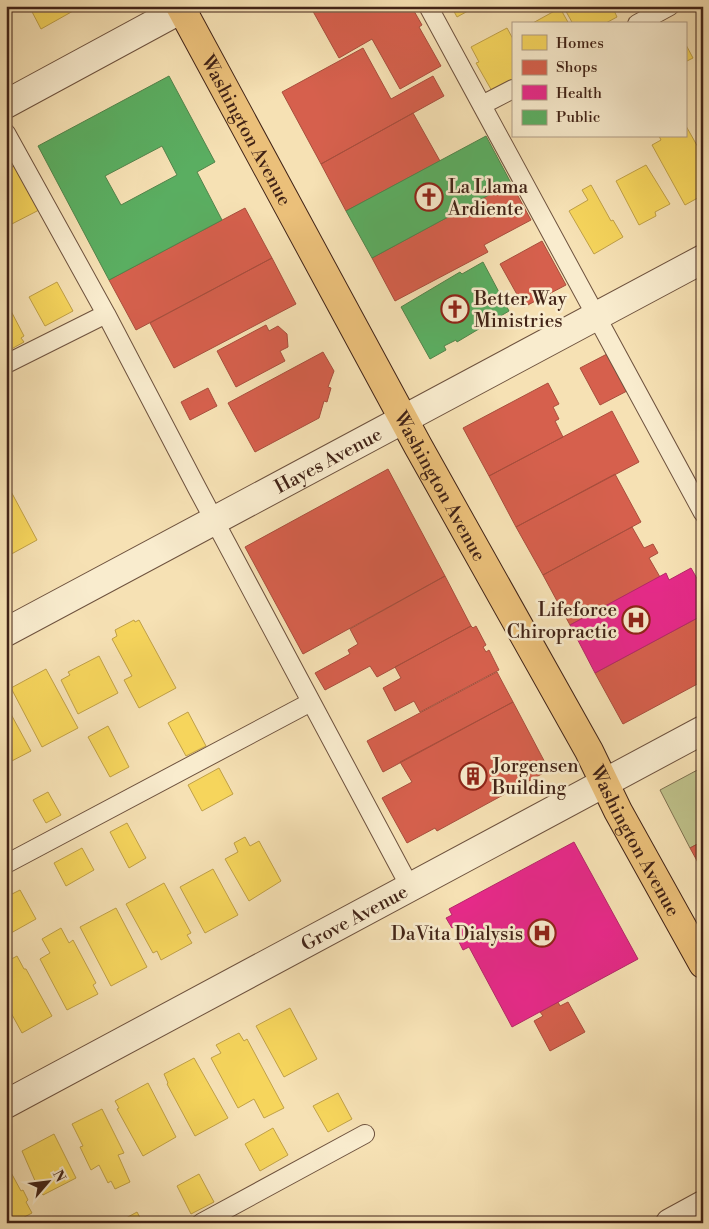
<svg xmlns="http://www.w3.org/2000/svg" width="709" height="1229" font-family="'Libre Bodoni',serif">
<style>
.green{fill:#bfc28b;stroke:#807251}
.homes{fill:#f6d55c;stroke:#c0a047}
.shops{fill:#d6604d;stroke:#a94e3d}
.health{fill:#e7298a;stroke:#b52768}
.public{fill:#5aae61;stroke:#52844b;fill-rule:evenodd}
.lines{fill:none;stroke-linecap:round;stroke-linejoin:round}
.service-casing{stroke:#6e523e;stroke-width:20}
.minor-casing{stroke:#6e523e;stroke-width:30}
.tertiary-casing{stroke:#6e523e;stroke-width:30}
.primary-casing{stroke:#412317;stroke-width:30}
.service{stroke:#f9ecce;stroke-width:18}
.minor{stroke:#f9ecce;stroke-width:28}
.tertiary{stroke:#f9ecce;stroke-width:28}
.primary{stroke:#ebc07a;stroke-width:28}
.labels{text-anchor:middle;stroke-width:5;stroke-linejoin:round;paint-order:stroke}
.street-label{font-size:19px;fill:#412317;stroke:#f9ecce}
.poi-label{font-size:19px;fill:#412317;stroke:#f9ecce;text-anchor:start}
</style>
<rect width="100%" height="100%" fill="#f6e1b4"/>
<filter id="stains"><feTurbulence type="fractalNoise" baseFrequency=".004" numOctaves="4"/><feColorMatrix values="0 0 0 0 .2 0 0 0 0 .09 0 0 0 0 .02 0 0 0 .5 -.17"/></filter>
<radialGradient id="worn" r=".72"><stop offset=".6" stop-color="#630" stop-opacity="0"/><stop offset="1" stop-color="#630" stop-opacity=".3"/></radialGradient>
<path class="green" d="M703 767V841L690 848 660 790Z"/>
<path class="homes" d="M29 6H82L41 29Z
M451 6H477L457 17Z
M563 6H612L617 17 604 24H573Z
M560 8 569 24H531Z
M507 28 513 39V79L492 91 476 63 479 62 471 47Z
M685 43 693 58 685 62Z
M686 126 703 156V195L685 205 652 145 661 140 659 136H685Z
M16 165 39 210 6 227V170Z
M646 165 670 204 655 212 656 216 639 225 616 181Z
M591 185 611 221 613 220 623 237 594 254 569 211 588 200 582 190Z
M57 282 73 311 45 326 29 297Z
M11 311 24 336 21 338 24 342 6 352V313Z
M7 484 37 540 6 557V485Z
M134 620 135 622 139 620 176 688 139 708 124 680 132 676 112 639 117 636 115 630Z
M99 656 118 693 78 714 61 680 70 675 68 672Z
M46 669 78 728 42 747 11 688Z
M6 705 31 751 6 764Z
M188 712 206 746 186 756 168 723Z
M108 726 129 767 110 777 88 737Z
M219 768 233 794 202 811 188 785Z
M48 792 61 815 46 823 33 800Z
M127 823 146 858 129 868 110 832Z
M245 837 250 846 259 841 281 881 249 901 225 859 238 852 234 843Z
M82 848 94 870 66 886 54 863Z
M213 869 238 915 205 933 180 887Z
M164 883 191 933 187 935 192 943 161 960 157 951 153 953 126 904Z
M20 890 36 919 11 933 6 924V897Z
M116 908 147 967 111 986 80 927Z
M61 928 69 943 73 940 96 983 93 985 98 994 67 1010 40 959 50 953 42 939Z
M17 956 24 969H26L52 1016 22 1033 10 1011 8 1012 6 1009V980L10 978 6 973V962Z
M290 1008 317 1059 284 1077 256 1026Z
M239 1033 244 1041 247 1039 284 1108 264 1118 254 1099 238 1108 211 1058 221 1053 216 1045Z
M194 1058 228 1118 195 1136 167 1084 168 1083 164 1074Z
M148 1083 176 1137 143 1156 117 1109 119 1108 115 1101Z
M338 1093 352 1119 328 1132 313 1106Z
M102 1109 124 1153 118 1155 130 1182 115 1189 111 1181 108 1183 99 1165 91 1170 80 1147 83 1146 72 1124Z
M273 1128 288 1155 260 1171 245 1144Z
M54 1134 76 1178 43 1195 37 1183H36L22 1151Z
M8 1167 21 1191 23 1190 28 1200 26 1202 32 1213 13 1223H6V1168Z
M199 1174 214 1202 191 1214 177 1186Z
M137 1212 143 1223H117Z"/>
<path class="shops" d="M310 6H414L416 10 414 11 422 25 419 27 441 66 400 89 372 39 339 58Z
M363 48 391 99 433 76 444 96 321 164 282 92Z
M413 113 440 161 346 211 321 164Z
M511 183 531 220 484 245 488 252 395 301 372 258Z
M245 208 272 258 136 330 109 280Z
M542 241 566 285 524 307 500 264Z
M272 258 296 304 174 368 150 323Z
M266 325 269 331 278 326 287 334 288 347 280 351 285 361 236 387 217 351Z
M323 352 334 371 328 387 331 388 327 402 324 401 319 418 255 452 228 403Z
M607 354 627 391 600 405 580 368Z
M548 383 559 404 553 407 559 419 555 421 563 437 489 476 463 428Z
M208 388 217 406 190 420 181 402Z
M612 411 639 462 516 527 489 476Z
M388 469 445 576 303 654 245 547Z
M615 474 641 522 543 575 516 527Z
M632 527 644 548 653 544 658 553 649 558 660 577 570 625 543 575Z
M445 576 471 626 377 677 370 666 325 690 315 673 350 654 348 650 358 644 350 629Z
M703 615V681L623 724 595 673Z
M471 626 473 628 476 626 486 645 483 647 486 652 489 650 499 670 420 712 414 701 395 711 383 688 401 678 395 667Z
M497 672 513 702 383 772 367 741Z
M513 702 549 770 437 831 435 828 407 843 382 798 412 782 400 762Z
M703 841V867L701 868 690 848Z
M558 1002 560 1006 568 1002 585 1032 550 1051 534 1021 543 1016 540 1012Z"/>
<path class="health" d="M691 568 703 589V615L595 673 570 625 666 573 669 580Z
M574 842 638 959 512 1027 469 947 463 950 459 942 464 939 457 925 452 928 446 918 452 915 449 909Z"/>
<path class="public" d="M169 76 215 162 197 172 222 220 109 280 38 146ZM162 146 177 175 121 205 105 176Z
M486 136 511 183 372 258 346 211Z
M483 262 509 311 457 342 456 340 444 346 446 350 430 359 401 307 460 272 462 274Z"/>
<g class="lines">
<g class="service-casing">
<path id="service" d="M428 6 703 513
M637 24 670 6
M482 105 513 89
M6 133 106 314 197 488 410 887
M6 364 106 314
M6 864 311 702
M201 1223 365 1134"/>
</g>
<g class="minor-casing">
<g id="minor">
<path d="M6 104 187 6"/>
<path id="s1" d="M6 632 703 259"/>
<path id="s2" d="M6 1104 703 730"/>
</g>
</g>
<g class="tertiary-casing">
<path id="tertiary" d="M670 1223 703 1205"/>
</g>
<g class="primary-casing">
<g id="primary">
<path id="s3" d="M180 6 418 446 589 751 618 811 703 964"/>
</g>
</g>
<use href="#service" class="service"/>
<use href="#minor" class="minor"/>
<use href="#tertiary" class="tertiary"/>
<use href="#primary" class="primary"/>
</g>
<defs>
<g id="church-ring" transform="scale(1.4375)"><circle r="9.5" fill="#f9ecce" stroke="#8f2418" stroke-width="1.5"/><path d="M-1.2-6h2.4v3.5h3.3v2.4h-3.3V6h-2.4V-.1h-3.3v-2.4h3.3Z" fill="#8f2418"/></g>
<g id="hospital-ring" transform="scale(1.4375)"><circle r="9.5" fill="#f9ecce" stroke="#8f2418" stroke-width="1.5"/><path d="M-5-5h3v3.5h4V-5h3V5h-3V1.5h-4V5h-3Z" fill="#8f2418"/></g>
<g id="building-ring" transform="scale(1.4375)"><circle r="9.5" fill="#f9ecce" stroke="#8f2418" stroke-width="1.5"/><path d="M-4-6H4V6H1V3H-1V6H-4ZM-2.5-4.3h1.7v1.8h-1.7ZM.8-4.3h1.7v1.8H.8ZM-2.5-1h1.7V.8h-1.7ZM.8-1h1.7V.8H.8Z" fill="#8f2418"/></g>
</defs>
<g fill-rule="evenodd">
<use href="#church-ring" x="429" y="197"/>
<use href="#church-ring" x="455" y="309"/>
<use href="#hospital-ring" x="636" y="620"/>
<use href="#building-ring" x="473" y="776"/>
<use href="#hospital-ring" x="542" y="933"/>
</g>
<g class="labels">
<g class="street-label">
<text dy="7" stroke="none"><textPath href="#s3" startOffset="141">Washington Avenue</textPath></text>
<text dy="7" stroke="none"><textPath href="#s1" startOffset="365">Hayes Avenue</textPath></text>
<text dy="7" stroke="none"><textPath href="#s3" startOffset="546">Washington Avenue</textPath></text>
<text dy="7" stroke="none"><textPath href="#s3" startOffset="951">Washington Avenue</textPath></text>
<text dy="7" stroke="none"><textPath href="#s2" startOffset="395">Grove Avenue</textPath></text>
</g>
<g class="poi-label">
<text x="448" y="193">La Llama<tspan x="448" dy="22">Ardiente</tspan></text>
<text x="474" y="305">Better Way<tspan x="474" dy="22">Ministries</tspan></text>
<text x="617" y="616" text-anchor="end">Lifeforce<tspan x="617" dy="22">Chiropractic</tspan></text>
<text x="492" y="772">Jorgensen<tspan x="492" dy="22">Building</tspan></text>
<text x="523" y="940" text-anchor="end">DaVita Dialysis</text>
</g>
</g>
<rect width="709" height="1229" fill="none" stroke="#f6e1b4" stroke-width="25"/>
<rect x="8" y="8" width="694" height="1214" fill="none" stroke="#412317" stroke-width="2.5"/>
<rect x="12" y="12" width="684" height="1204" fill="none" stroke="#412317"/>
<rect x="512" y="22" width="175" height="115" fill="#f9ecce" stroke="#af9c85"/>
<rect x="522" y="35" width="25" height="15" fill="#f6d55c" stroke="#af9c85"/>
<text x="556" y="48" font-size="15" fill="#412317">Homes</text>
<rect x="522" y="60" width="25" height="15" fill="#d6604d" stroke="#af9c85"/>
<text x="556" y="72" font-size="15" fill="#412317">Shops</text>
<rect x="522" y="85" width="25" height="15" fill="#e7298a" stroke="#af9c85"/>
<text x="556" y="98" font-size="15" fill="#412317">Health</text>
<rect x="522" y="110" width="25" height="15" fill="#5aae61" stroke="#af9c85"/>
<text x="556" y="122" font-size="15" fill="#412317">Public</text>
<g transform="translate(48 1182) rotate(62)" stroke="#f9ecce" stroke-width="4" paint-order="stroke">
<path d="M0-4L9 19L0 12L-9 19Z" fill="#412317"/>
<text y="-8" font-size="14" font-weight="bold" text-anchor="middle" fill="#412317">N</text>
</g>
<rect width="100%" height="100%" filter="url(#stains)"/>
<rect width="100%" height="100%" fill="url(#worn)"/>
</svg>
